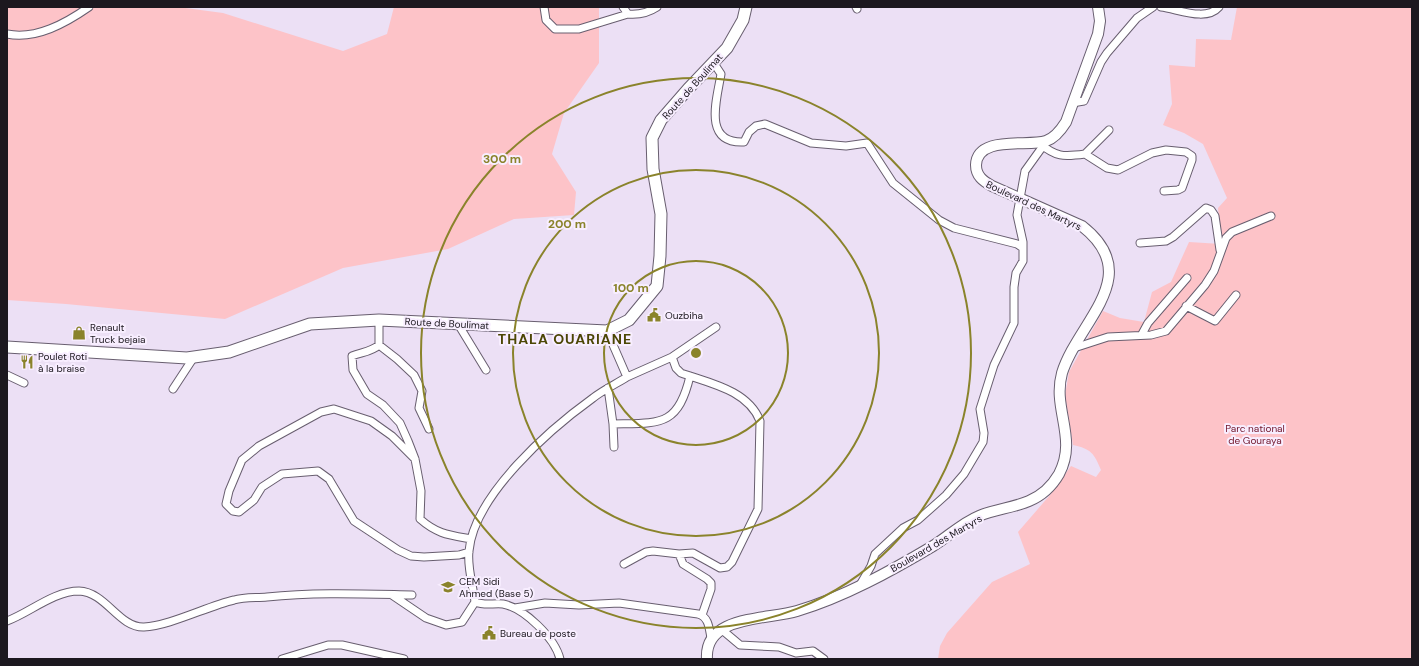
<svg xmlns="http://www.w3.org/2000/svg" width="1419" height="666" font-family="'DM Sans',sans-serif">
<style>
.green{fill:#fdc3c8}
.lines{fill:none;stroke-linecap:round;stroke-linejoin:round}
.minor-casing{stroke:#685e6f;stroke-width:9}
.secondary-casing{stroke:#685e6f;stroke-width:12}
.primary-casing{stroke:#685e6f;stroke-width:13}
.minor{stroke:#fff;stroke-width:7}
.secondary{stroke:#fff;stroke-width:10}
.primary{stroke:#fff;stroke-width:11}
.ring{fill:none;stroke:#8a832b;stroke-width:2}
.labels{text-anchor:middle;stroke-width:4;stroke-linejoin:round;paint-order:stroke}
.street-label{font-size:10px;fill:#1c181f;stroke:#f8eeff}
.poi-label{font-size:10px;fill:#1c181f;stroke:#f8eeff;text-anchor:start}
.park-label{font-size:10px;fill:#70142a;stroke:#f8eeff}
.district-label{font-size:14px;font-weight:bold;letter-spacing:1px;fill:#4b4604;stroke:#f8eeff}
.centre{fill:#8a832b;stroke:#f8eeff;stroke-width:2}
.ring-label{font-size:12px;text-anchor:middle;font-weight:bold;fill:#8a832b;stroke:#f8eeff;stroke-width:4;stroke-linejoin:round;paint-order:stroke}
</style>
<rect width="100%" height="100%" fill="#ece0f5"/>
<path class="green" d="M7 7H178L223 13 343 51 387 34 394 7H599V63L564 113 552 154 576 192 574 215 514 219 448 249 343 268 225 319 66 304 7 300Z
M1237 7H1412V659H938L940 646 947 633 992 582 1030 564 1018 532 1050 495 1071 466 1096 477 1101 470C1094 453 1091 449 1073 445L1065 395 1069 372 1103 311 1120 318 1144 322 1152 292 1171 282 1189 242 1221 244 1218 208 1227 198 1203 144 1184 133 1163 125 1172 104 1169 65 1195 67 1196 39 1231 40Z"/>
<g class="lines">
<g class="minor-casing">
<path id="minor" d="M544 7 546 20 555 29H579L628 14
M623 7 628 14C639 15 648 13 657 7
M856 7 857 9
M1161 7C1178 9 1206 22 1219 7
M7 34C36 40 66 23 89 7
M713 62 721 74C717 99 702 144 744 142L749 132 756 126 765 124 811 143 846 146 867 143 893 183 939 220 954 228 1017 244 1023 248V261L1016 273 1014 287V323L994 365 980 409 984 433 983 442 964 474 946 495 918 520 903 528 875 554 871 566 860 585
M1072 103 1084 101 1101 62 1107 53 1137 18 1153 7
M1039 143C1056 157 1063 157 1085 154L1107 168 1118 170 1152 153 1166 150 1186 152 1192 156V160L1182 188 1178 190 1164 191
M1085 154 1109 130
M1140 243 1166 241 1173 237 1206 208 1211 210 1215 216 1220 250
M1023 248V242L1017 215 1025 171 1043 146
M1186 306 1215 321 1236 295
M379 320V345C371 352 362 352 352 356L353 370 367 394 383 405 400 423 408 441 415 459 421 491 420 519C437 534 449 535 471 539
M458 324 486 370
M1142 334 1148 323 1187 278
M379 345 397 359 414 375 422 391 419 408 429 429
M1074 348 1108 337 1151 335 1166 331 1205 285 1214 271 1226 238 1232 232 1271 216
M7 375 24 383
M627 377 672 357 716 327
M608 388 613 424 614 447
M173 389 194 357
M613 424C660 423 678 427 690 376
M415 459 392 436 371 421 334 409 321 412 259 446 242 460 229 491 226 504 233 511 239 512 254 500 262 487 282 474 318 471 329 479 354 521 398 550 411 556 424 557 459 555 469 552
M679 554 683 564 707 579 711 583V589L702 615
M624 564 646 552 653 551 679 554 693 553 720 568 727 567 732 562 758 509 760 421C748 390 709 383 681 373L676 368 672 357
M392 595 426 618 446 625 462 622 475 602C473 586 467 567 469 551 474 495 550 429 593 398 603 390 616 384 627 377L607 331
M475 602C485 606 493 603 503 604 524 608 555 638 560 659
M515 608 545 603 579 605 619 603 698 614C709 617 709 628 711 638
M7 621C29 613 54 591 79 591 106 592 119 628 144 627 169 626 208 606 234 600 244 597 256 598 267 597 315 592 364 594 412 595
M721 629 740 645 779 647 796 653 813 651 824 659
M282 659 328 645H342L404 659"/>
</g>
<g class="secondary-casing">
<path id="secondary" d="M707 659C704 615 767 620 797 611 844 597 891 571 933 546 949 536 962 523 979 516 995 509 1013 508 1029 501 1041 496 1052 486 1059 474 1078 438 1052 409 1062 373 1078 321 1146 276 1082 226L992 186C983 181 976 176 976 165 977 135 1028 147 1046 141 1055 138 1061 130 1066 122L1098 34 1100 21 1098 7"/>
</g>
<g class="primary-casing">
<path id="primary" d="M7 347 187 358 229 352 310 324 379 320 607 331 629 320 657 286 660 256 661 214 653 169 652 138 661 120 688 89 727 48 743 20 746 7"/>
</g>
<use href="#minor" class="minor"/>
<use href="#secondary" class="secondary"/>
<use href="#primary" class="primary"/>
</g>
<g class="ring">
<circle cx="696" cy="353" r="92"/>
<circle cx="696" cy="353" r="183"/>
<circle cx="696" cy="353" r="275"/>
</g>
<defs>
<g id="civic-bare" transform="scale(1.08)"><path d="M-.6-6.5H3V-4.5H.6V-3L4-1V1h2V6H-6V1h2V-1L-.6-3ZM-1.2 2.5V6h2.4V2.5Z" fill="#8a832b" stroke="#f8eeff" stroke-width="2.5" paint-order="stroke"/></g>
<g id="shop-bare" transform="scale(1.08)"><path d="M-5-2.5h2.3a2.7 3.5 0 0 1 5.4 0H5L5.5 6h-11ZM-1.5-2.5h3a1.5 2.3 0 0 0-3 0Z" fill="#8a832b" stroke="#f8eeff" stroke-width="2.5" paint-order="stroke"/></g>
<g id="restaurant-bare" transform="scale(1.08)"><path d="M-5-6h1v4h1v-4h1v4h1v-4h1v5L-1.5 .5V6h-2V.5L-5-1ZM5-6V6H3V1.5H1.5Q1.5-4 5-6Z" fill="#8a832b" stroke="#f8eeff" stroke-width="2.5" paint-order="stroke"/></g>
<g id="school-bare" transform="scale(1.08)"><path d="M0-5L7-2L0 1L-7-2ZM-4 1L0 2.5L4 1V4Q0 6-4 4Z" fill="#8a832b" stroke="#f8eeff" stroke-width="2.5" paint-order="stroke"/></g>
</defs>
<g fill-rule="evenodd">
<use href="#civic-bare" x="654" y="315"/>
<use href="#shop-bare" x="79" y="333"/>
<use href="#restaurant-bare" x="27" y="362"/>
<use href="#school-bare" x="448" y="587"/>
<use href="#civic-bare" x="489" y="633"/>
</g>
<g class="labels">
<g class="street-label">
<text transform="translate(692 86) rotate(-48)" y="4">Route de Boulimat</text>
<text transform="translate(1034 205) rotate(25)" y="4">Boulevard des Martyrs</text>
<text transform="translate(447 323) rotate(3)" y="4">Route de Boulimat</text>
<text transform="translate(936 543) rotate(-30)" y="4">Boulevard des Martyrs</text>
</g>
<g class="poi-label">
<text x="665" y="319">Ouzbiha</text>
<text x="90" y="331">Renault<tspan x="90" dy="12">Truck bejaia</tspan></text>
<text x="38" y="360">Poulet Roti<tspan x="38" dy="12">à la braise</tspan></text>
<text x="459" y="585">CEM Sidi<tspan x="459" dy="12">Ahmed (Base 5)</tspan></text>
<text x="500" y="637">Bureau de poste</text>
</g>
<g class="park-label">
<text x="1255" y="432">Parc national<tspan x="1255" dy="12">de Gouraya</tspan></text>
</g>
<g class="district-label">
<text x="565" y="344">THALA OUARIANE</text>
</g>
</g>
<circle cx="696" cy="353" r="6" class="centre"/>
<g class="ring-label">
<text x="502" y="163">300 m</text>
<text x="567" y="228">200 m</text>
<text x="631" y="292">100 m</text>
</g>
<rect width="1419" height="666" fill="none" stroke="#1c181f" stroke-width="16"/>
</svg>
